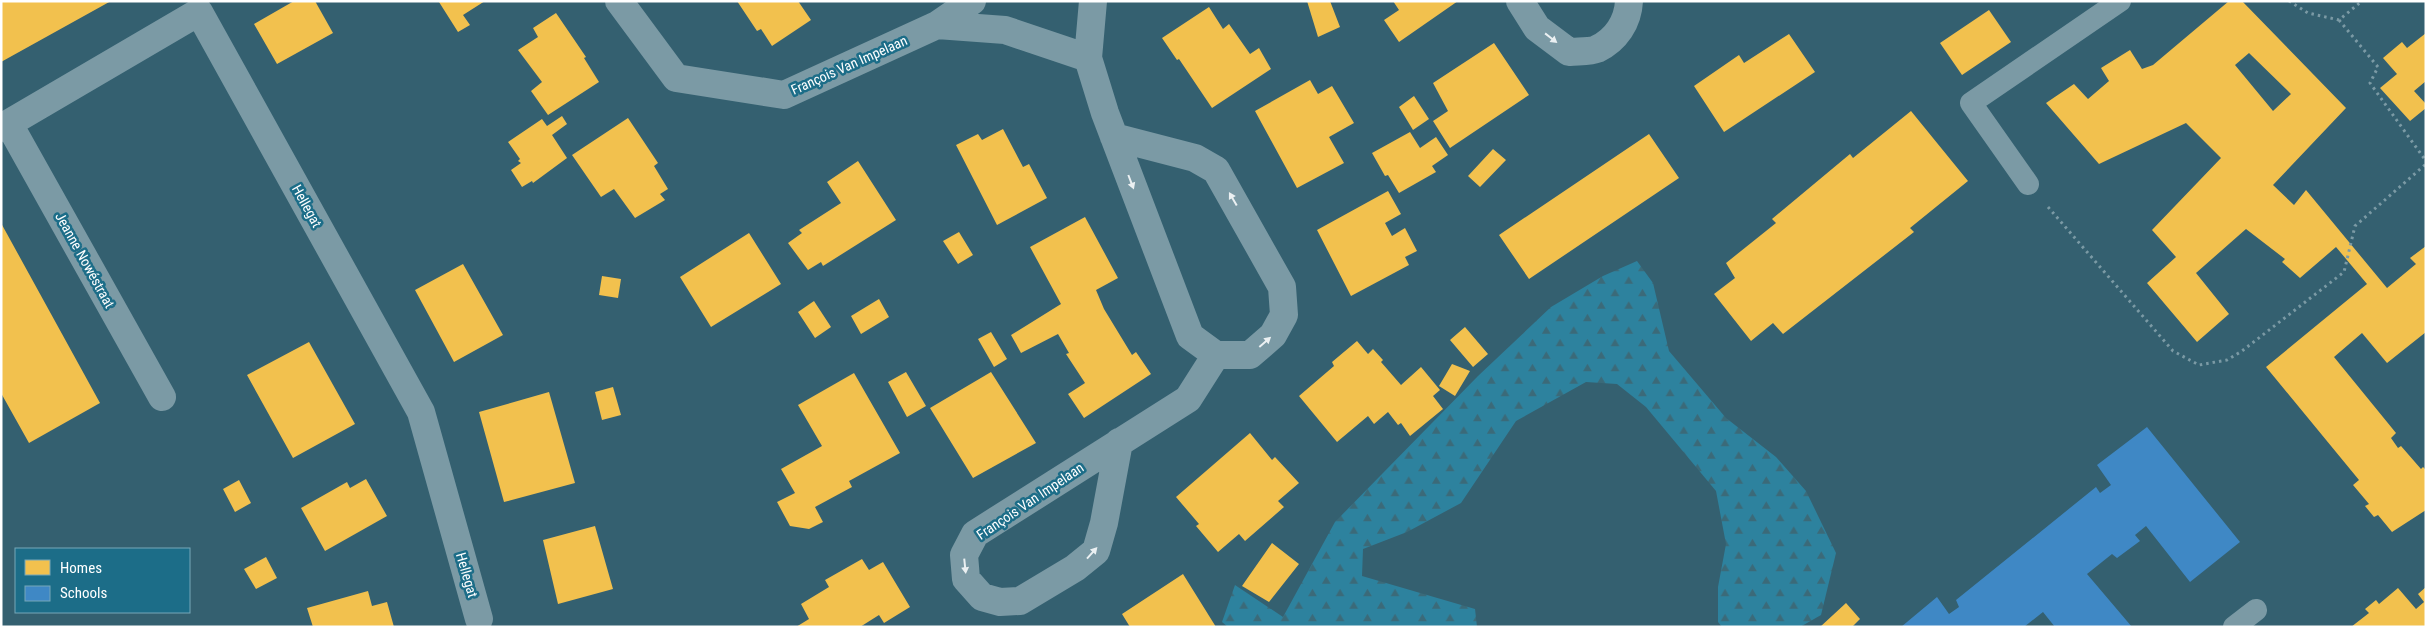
<svg xmlns="http://www.w3.org/2000/svg" width="2427" height="628" font-family="'Roboto Condensed',sans-serif">
<style>
.forest{fill:url(#forest-firs)}
.homes{fill:#f2c14e;fill-rule:evenodd}
.schools{fill:#3f88c5}
.lines{fill:none;stroke-linecap:round;stroke-linejoin:round}
.path{stroke:#7b9aa5;stroke-width:3;stroke-dasharray:2.5 4;stroke-linecap:butt}
.service{stroke:#7b9aa5;stroke-width:22}
.minor{stroke:#7b9aa5;stroke-width:28}
.oneway{fill:#ebf0f2}
.labels{text-anchor:middle;stroke-width:5;stroke-linejoin:round;paint-order:stroke}
.street-label{font-size:14px;fill:#fff;stroke:#1c6d88}
</style>
<defs>
<pattern id="forest-firs" width="22" height="20" patternUnits="userSpaceOnUse" patternTransform="scale(1.25)"><rect width="22" height="20" fill="#2d829e"/><path d="M5 1l3.5 6h-7zM16 11l3.5 6h-7z" fill="#3b6a79"/></pattern>
</defs>
<rect width="100%" height="100%" fill="#346070"/>
<path class="forest" d="M1637 261 1653 283 1669 351 1726 418 1776 457 1806 491 1836 553 1821 615 1800 627H1722L1718 622V587L1726 544 1716 491 1646 407 1617 384 1586 382 1516 421 1461 503 1407 532 1363 549 1362 576 1475 609 1477 627H1228L1222 622 1235 585 1283 617 1335 522 1478 376 1551 307 1603 276Z"/>
<path class="homes" d="M1 1H111L1 62Z
M294 1H315L333 33 277 64 254 24Z
M441 1H485L463 15 470 25 458 32 439 2Z
M737 1H798L811 20 772 46 761 29 757 31Z
M1307 1H1330L1340 27 1318 37Z
M1393 1H1458L1399 42 1384 20 1399 10Z
M2229 1H2242L2346 108 2273 185 2294 205 2306 190 2387 288 2416 264 2410 258 2426 246V332L2387 363 2362 333 2334 357 2396 433 2391 438 2398 448 2401 446 2421 469 2423 467 2426 470V510L2392 532 2378 515 2374 517 2365 506 2369 504 2353 485 2359 480 2266 367 2367 284 2336 247 2300 278 2282 262 2285 259 2246 229 2196 273 2229 314 2197 342 2147 283 2176 257 2152 230 2221 158 2186 123 2099 164 2046 103 2074 84 2088 99 2109 81 2101 68 2130 50 2142 69 2153 65ZM2249 53 2291 94 2273 111 2235 65Z
M1209 7 1223 29 1229 24 1250 54 1259 48 1271 69 1212 108 1179 59 1177 60 1162 38Z
M1989 10 2011 42 1962 75 1940 43Z
M556 13 586 57 584 58 599 82 548 115 531 91 542 82 518 50 538 37 533 28Z
M2426 33V81L2414 91 2426 104V108L2410 121 2380 88 2397 74 2383 58 2402 42 2407 48Z
M1789 34 1815 72 1724 132 1694 86 1739 55 1744 63Z
M1494 43 1529 95 1450 148 1433 121 1448 111 1433 83Z
M1310 80 1318 94 1332 86 1354 123 1329 137 1344 163 1297 188 1255 111Z
M1414 96 1429 119 1413 130 1399 107Z
M1911 111 1968 181 1910 228 1914 232 1783 334 1773 323 1751 341 1714 294 1735 278 1726 263 1776 223 1772 219 1850 154 1853 158Z
M562 116 567 124 552 135 567 158 533 183 532 181 522 187 511 170 521 163 518 161 520 159 508 142 542 119 547 126Z
M628 118 658 163 654 166 668 189 660 194 665 200 635 218 614 189 601 197 572 155Z
M1003 129 1023 167 1029 164 1047 198 997 225 956 145 978 134 982 140Z
M1410 132 1420 148 1436 137 1448 155 1432 166 1436 172 1399 193 1388 175 1385 176 1372 153Z
M1649 134 1679 178 1529 279 1499 235Z
M1493 149 1506 160 1480 187 1468 176Z
M858 161 896 220 823 266 821 262 808 270 788 243 802 233 799 230 841 203 827 182Z
M1388 191 1401 214 1385 223 1392 236 1405 228 1417 251 1405 257 1409 265 1351 296 1317 230Z
M1085 217 1118 278 1096 290 1104 309 1132 355 1136 352 1151 374 1084 418 1068 394 1085 383 1066 354 1069 353 1058 334 1021 353 1011 335 1061 304 1030 247Z
M1 223 100 403 29 443 1 393Z
M959 232 973 255 958 264 943 241Z
M749 233 781 284 711 327 680 277Z
M463 264 503 335 454 362 415 290Z
M602 276 621 279 618 298 599 295Z
M879 299 889 317 861 334 851 316Z
M814 301 831 327 815 338 798 312Z
M1465 327 1488 354 1473 367 1450 340Z
M991 332 1007 359 994 367 978 339Z
M1357 341 1368 354 1373 349 1383 360 1381 362 1401 385 1421 367 1440 390 1433 396 1443 409 1410 436 1401 423 1398 425 1388 412 1374 424 1368 416 1337 442 1299 396 1334 366 1332 362Z
M309 342 355 424 293 458 247 375Z
M1452 364 1470 371 1455 396 1439 386Z
M906 372 926 406 907 417 888 382Z
M991 372 1036 443 973 478 930 408Z
M854 373 900 453 849 481 852 487 815 507 823 522 809 529 790 526 777 502 795 493 781 469 822 446 798 405Z
M613 387 621 415 602 420 595 392Z
M549 392 575 483 504 502 479 412Z
M1250 433 1272 460 1275 457 1299 483 1278 501 1284 507 1245 541 1239 534 1218 552 1196 526 1199 524 1176 497Z
M366 479 387 516 325 551 301 508 347 482 350 488Z
M239 480 251 503 235 512 223 489Z
M595 526 613 589 558 604 543 540Z
M1272 543 1299 564 1269 602 1242 586Z
M266 557 277 578 256 589 244 569Z
M862 559 869 570 883 562 910 607 884 623 879 615 860 627H796L809 619 801 604 829 587 825 580Z
M1183 574 1216 627H1130L1122 614Z
M2426 587V627H2351L2369 613 2365 609 2376 600 2379 604 2398 588 2416 609 2424 602 2418 594Z
M368 591 372 606 387 602 394 627H313L307 608Z
M1846 603 1860 619 1852 627H1820Z"/>
<path class="schools" d="M2147 427 2240 542 2190 582 2146 526 2135 535 2140 541 2117 558 2112 554 2087 574 2132 627H2055L2043 612 2024 627H1901L1937 597 1949 614 1959 607 1956 600 2096 487 2100 493 2111 485 2097 465Z"/>
<g class="lines">
<path class="path" d="M2289 1 2308 13 2339 20 2362 1
M2339 20 2378 67 2370 83 2426 161
M2048 207 2173 351 2199 365 2227 360 2242 351 2344 272 2355 226 2426 164"/>
<path class="service" d="M2028 184 1971 103 2120 1
M2234 627 2256 610"/>
<path class="minor" d="M619 1 676 78 784 95 937 25 972 1
M1093 1 1088 58 1105 113 1190 336 1216 355H1250L1273 335 1284 315 1282 287 1216 170 1195 158 1114 137
M1520 1 1537 28 1569 52C1577 51 1590 52 1597 49 1616 40 1628 22 1629 1
M937 25 1005 30 1088 58
M9 124 162 397
M1 128 199 12 421 412 479 619
M1119 442 1104 523 1096 551 1075 568 1020 601 1000 602 982 597 966 579 964 555 975 534 1188 399 1216 355"/>
</g>
<defs><path id="oneway-solid" d="M-6-.8H1V-3.2L6.5 0L1 3.2V.8H-6Z" transform="scale(1.25)"/></defs>
<g class="oneway">
<use href="#oneway-solid" transform="translate(1551 38) rotate(38)"/>
<use href="#oneway-solid" transform="translate(1131 182) rotate(69)"/>
<use href="#oneway-solid" transform="translate(1233 199) rotate(-120)"/>
<use href="#oneway-solid" transform="translate(1265 342) rotate(-41)"/>
<use href="#oneway-solid" transform="translate(1092 553) rotate(-48)"/>
<use href="#oneway-solid" transform="translate(965 566) rotate(84)"/>
</g>
<g class="labels">
<g class="street-label">
<text transform="translate(849 65) rotate(-24)" y="5">François Van Impelaan</text>
<text transform="translate(307 206) rotate(61)" y="5">Hellegat</text>
<text transform="translate(85 260) rotate(61)" y="5">Jeanne Nowéstraat</text>
<text transform="translate(1030 501) rotate(-34)" y="5">François Van Impelaan</text>
<text transform="translate(467 575) rotate(74)" y="5">Hellegat</text>
</g>
</g>
<rect width="2427" height="628" fill="none" stroke="#ffffff" stroke-width="5"/>
<rect x="15" y="548" width="175" height="65" fill="#1c6d88" stroke="#77a7b8"/>
<rect x="25" y="560" width="25" height="15" fill="#f2c14e" stroke="#77a7b8"/>
<text x="60" y="573" font-size="15" fill="#ffffff">Homes</text>
<rect x="25" y="586" width="25" height="15" fill="#3f88c5" stroke="#77a7b8"/>
<text x="60" y="598" font-size="15" fill="#ffffff">Schools</text>
</svg>
